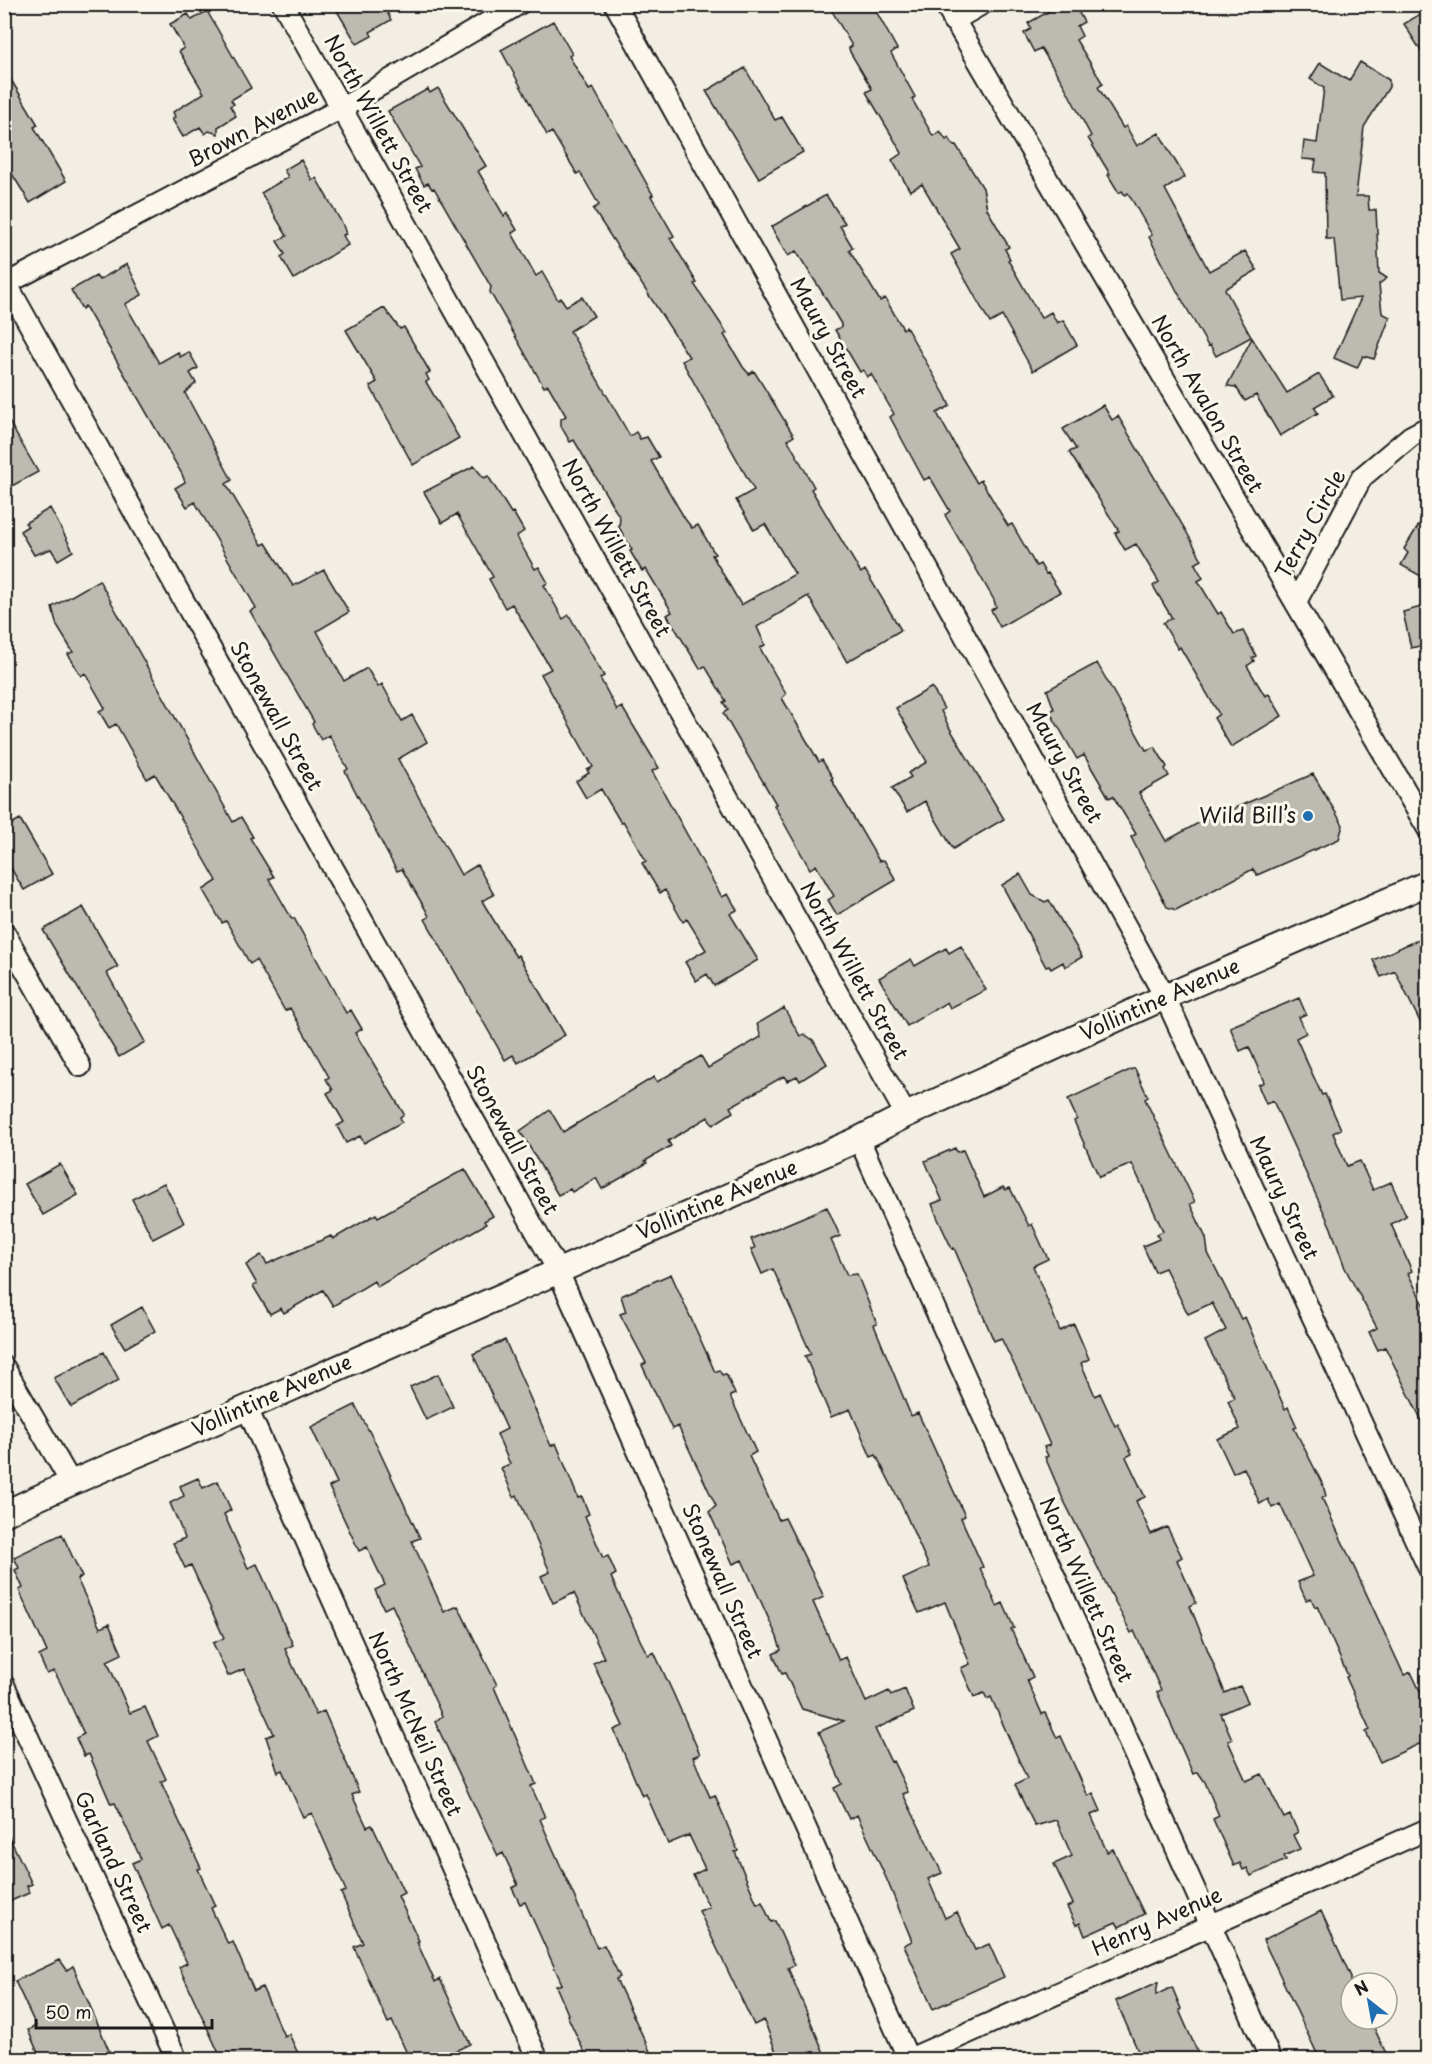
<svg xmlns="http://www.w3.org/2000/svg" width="1432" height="2064" font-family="'Playpen Sans',sans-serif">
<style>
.building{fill:#bdbab1;stroke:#1c1c1c;stroke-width:1.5}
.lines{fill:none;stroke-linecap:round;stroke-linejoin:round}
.minor-casing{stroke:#1c1c1c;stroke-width:24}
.tertiary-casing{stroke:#1c1c1c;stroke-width:28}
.minor{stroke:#fbf7ec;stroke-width:20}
.tertiary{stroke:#fbf7ec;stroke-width:24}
.poi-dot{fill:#1f6fb2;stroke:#fbf7ec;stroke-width:2}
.labels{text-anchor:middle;stroke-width:6;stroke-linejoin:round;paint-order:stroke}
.street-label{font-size:21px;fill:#1c1c1c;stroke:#fbf7ec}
.poi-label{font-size:21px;fill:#1c1c1c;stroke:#fbf7ec;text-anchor:end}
</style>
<rect width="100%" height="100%" fill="#f2eee4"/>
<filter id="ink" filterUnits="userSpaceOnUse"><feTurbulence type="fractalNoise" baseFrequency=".0167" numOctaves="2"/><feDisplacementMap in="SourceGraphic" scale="12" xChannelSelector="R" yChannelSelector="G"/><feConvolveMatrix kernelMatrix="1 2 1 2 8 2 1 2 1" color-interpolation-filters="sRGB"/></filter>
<g filter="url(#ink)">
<path class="building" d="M348 4H383L391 20 370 32 372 36 357 44 337 11Z
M828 4H872L897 49 891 53 915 97 912 99 933 136 940 131 946 140 949 138 954 146 956 145 983 188 987 209 1009 247 1005 249 1010 259 1008 260 1041 318 1051 312 1057 323 1063 320 1077 345 1033 371 1002 316 990 323 951 254 960 249 922 184 910 191 892 160 902 153 866 92 872 89 850 52 849 48 852 46Z
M1062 4H1074L1084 22 1077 26 1082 36 1076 40 1103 84 1098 87 1123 128 1126 126 1137 146 1159 133 1174 159 1185 177 1165 189 1209 271 1245 251 1257 270 1225 289 1251 337 1216 356 1210 345 1208 346 1177 291 1149 237 1152 235 1128 193 1125 195 1122 191 1119 193 1108 175 1110 174 1088 138 1091 136 1064 85 1041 48 1034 52 1024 33 1031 29 1028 23Z
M1428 9V62L1404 24Z
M207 11 251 88 231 100 234 104 230 106 236 116 218 127V134L209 131 205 134 200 127 183 137 172 119 175 117 173 112 204 93 179 51 184 48 170 24 188 14 192 20Z
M553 21 572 54 569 56 589 90 593 88 653 195 651 196 674 236 670 238 697 283 694 284 727 333 724 335 743 367 749 374 754 371 794 436 788 440 814 487 811 489 861 573 865 570 901 630 847 662 808 596 757 627 765 645 760 648 786 694 782 698 819 762 822 760 833 778 831 779 879 861 884 860 896 880 837 915 828 900 834 896 816 865 810 869 798 848 774 805 776 804 723 713 728 710 723 702 726 701 705 666 700 669 667 615 672 612 646 569 642 571 630 551 632 550 619 527 620 518 574 440 570 442 561 426V419L566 416 548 385 544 387 490 292 491 287 434 188 432 189 428 183 424 185 415 169 420 167 388 111 428 89 430 93 438 88 486 166 478 171 504 216 507 213 517 230 512 233 536 276 542 272 558 300 561 298 566 306 582 297 594 316 570 331 630 436 636 432 640 439 647 437 659 457 651 461 685 519 692 528 698 525 715 554 712 555 741 605 795 574 765 524 754 530 736 500 754 490 682 361 689 357 593 209 599 205 580 172 577 174 552 132 547 135 501 50Z
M1360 62 1389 80V87L1364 127 1356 196H1368L1369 210H1376L1379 273 1387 278 1379 284 1382 313 1390 317 1374 359 1363 356 1357 368 1334 358 1361 298 1340 300 1334 239H1326L1325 173 1314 172 1316 160 1302 159 1304 141 1317 143 1324 88 1310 79 1320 63 1349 81Z
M4 68 38 125 34 127 66 181 30 203 4 161Z
M745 68 775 120 782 117 803 152 759 178 706 91Z
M301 160 312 180 316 178 343 225 346 234 343 235 348 245 294 279 281 257 285 254 277 241 287 236 261 193 288 177 284 170Z
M826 195 845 223 840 226 853 248 849 250 880 301 885 298 903 329 906 327 945 395 950 406 937 413 962 458 977 483 981 480 1008 526 1012 524 1036 566 1040 564 1046 574 1048 573 1060 592 1000 627 991 610 996 607 994 600 945 515 950 511 930 477 924 480 911 456 890 417 894 414 871 374 867 377 863 370 860 372 835 330 841 327V324L822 292 796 251 788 256 771 227Z
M127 264 142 295 125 304 159 363 178 352 180 357 189 352 198 368 190 373 196 383 185 393 232 480 226 484 262 545 266 543 293 586 324 570 349 612 317 631 344 681 367 668 378 687 382 684 402 721 412 715 427 742 398 759 461 875 477 865 494 895 482 901 516 957 518 955 565 1035 518 1063 513 1055 505 1060 425 919 429 917 427 912 402 869 397 871 386 851 345 771 348 769 329 735 321 740 312 724 314 722 250 611 256 608 195 502 187 507 175 488 185 482 182 474 85 306 82 309 71 290 96 276 99 280Z
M384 308 400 329 404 327 430 372 426 374 429 380 426 382 459 438 413 465 370 386 377 382 346 330Z
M1252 338 1287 393 1319 374 1333 396 1314 407 1318 413 1280 436 1256 395 1245 401 1236 387 1227 386Z
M1103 405 1112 420 1118 416 1186 531 1202 560 1195 564 1203 578 1198 581 1218 614 1221 612 1234 634 1243 631 1256 656 1252 658 1254 661 1247 666 1265 696 1269 694 1282 716 1231 747 1214 718 1219 714 1180 647 1178 649 1163 623 1172 618 1153 586 1159 582 1136 544 1125 550 1115 533 1119 531 1069 452 1076 449 1063 429Z
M4 413 38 472 10 487 4 476Z
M474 466 484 478 488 476 511 513 513 512 524 531 517 536 518 539 535 569 539 567 548 583 544 585 563 619 569 615 586 645 604 676 600 678 617 710 622 707 659 768 652 771 705 867 722 897 728 894 737 910 730 914 758 960 714 986 707 974 696 981 685 962 706 950 687 919 683 922 665 890 660 893 642 863 646 861 623 821 621 823 601 789 586 798 576 781 589 773 587 770 593 767 541 674 551 669 512 604 505 608 489 579 493 577 457 514 442 523 424 492Z
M50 508 73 551 58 560 51 549 34 555 20 531 28 526 25 523Z
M1428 510V580L1401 565 1408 553 1404 549Z
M99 580 233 822 241 817 253 837 250 838 274 877 269 879 292 919 294 918 346 1013 351 1010 362 1029 355 1033 404 1114 400 1117 402 1122 364 1143 360 1136 346 1143 337 1126 344 1122 327 1093 333 1090 326 1079 329 1077 290 1008 285 1011 256 960 250 964 226 921 222 923 203 890 217 881 192 837 155 774 147 779 116 724 109 728 99 711 105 708 85 673 81 676 68 654 73 652 57 626 52 607Z
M1428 605V644L1411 648 1403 612Z
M1097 663 1146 750 1155 747 1167 767 1165 769 1169 776 1139 793 1166 841 1211 816 1212 818 1313 774 1343 825 1339 839 1257 875 1253 869 1176 910 1167 907 1131 837 1136 834 1113 796 1109 798 1084 755 1077 759 1050 712 1054 709 1047 690Z
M932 687 944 709 941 711 949 727 1004 819 953 849 925 801 907 812 892 788 911 777 908 773 927 762 896 708Z
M20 819 52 874 24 890 4 857V828Z
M1020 874 1032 895 1045 902 1049 900 1082 957 1065 967 1063 962 1051 969 1049 966 1046 967 1002 885Z
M83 907 118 967 107 973 145 1042 119 1057 43 930Z
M1428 935V1038L1395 971 1381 977 1373 960Z
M961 946 986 990 950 1008 947 1002 907 1026 879 978 911 959 915 966 946 948 949 953Z
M1299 998 1306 1014 1299 1017 1306 1033 1296 1038 1322 1095 1325 1094 1341 1129 1333 1133 1347 1166 1360 1161 1373 1190 1391 1182 1406 1216 1391 1224 1412 1271 1408 1273 1428 1314V1433L1385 1347 1378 1350 1369 1332 1377 1328 1345 1268 1331 1228 1273 1101 1266 1104 1258 1085 1264 1082 1249 1047 1240 1051 1230 1027Z
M784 1008 800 1036 804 1034 813 1040 827 1064 800 1081 797 1076 787 1081 784 1076 730 1107 733 1112 713 1125 708 1117 668 1141 671 1146 645 1161 647 1163 602 1189 596 1178 572 1192 570 1189 558 1195 520 1131 550 1110 563 1132 654 1077 657 1082 701 1056 708 1068 761 1037 757 1024Z
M1132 1069H1135L1148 1097 1145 1099 1195 1202 1190 1204 1206 1238 1208 1253 1241 1319 1245 1317 1285 1409 1288 1407 1297 1427 1294 1428 1323 1485 1326 1496 1322 1498 1404 1675 1411 1672 1428 1708V1740L1380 1762 1366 1732 1370 1730 1346 1677 1348 1676 1317 1606 1315 1607 1311 1598 1306 1600 1298 1582 1313 1576 1280 1504 1272 1508 1268 1499 1260 1504 1244 1468 1233 1473 1217 1439 1240 1429 1228 1401 1235 1398 1205 1341 1226 1330 1212 1303 1188 1314 1165 1268 1155 1272 1143 1246 1159 1239 1157 1234 1163 1231 1132 1164 1099 1177 1074 1121 1077 1119 1068 1099Z
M955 1148 957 1152 963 1150 984 1197 1003 1187 1005 1190 1010 1188 1029 1226 1032 1224 1048 1259 1033 1266 1060 1331 1074 1324 1089 1359 1081 1363 1095 1396 1100 1393 1115 1426 1118 1424 1132 1454 1126 1457 1145 1497 1136 1501 1151 1534 1167 1527 1182 1557 1177 1560 1196 1603 1190 1606 1225 1693 1240 1686 1248 1702 1221 1714 1232 1739 1228 1741 1246 1781 1262 1774 1284 1818 1290 1815 1298 1832 1293 1835 1300 1849 1284 1856 1286 1860 1251 1876 1247 1868 1243 1870 1240 1863 1234 1866 1213 1819 1219 1816 1205 1782 1198 1772 1193 1774 1157 1692 1161 1690 1134 1631 1131 1633 1063 1499 1045 1457 1048 1456 1044 1447 1050 1445 1024 1385 1001 1338 994 1341 954 1248 952 1249 938 1219 932 1204 942 1200 925 1161Z
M60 1164 78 1195 43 1215 25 1184Z
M465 1169 493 1216 484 1221 486 1224 377 1287 374 1281 333 1306 323 1290 284 1313 281 1308 270 1314 253 1286 257 1284 246 1265 261 1255 267 1264 331 1236 333 1239 376 1214 378 1217Z
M164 1183 184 1223 153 1239 132 1199Z
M827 1207 840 1236 831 1240 847 1275 857 1274 877 1324 874 1325 911 1416 918 1413 965 1516 961 1518 983 1567 980 1568 997 1606 1003 1603 1014 1628 1011 1629 1033 1677 1027 1680 1042 1714 1045 1713 1057 1738 1061 1736 1088 1796 1093 1793 1101 1811 1091 1815 1107 1852 1113 1849 1144 1914 1119 1927 1116 1922 1085 1936 1080 1923 1076 1925 1067 1907 1073 1904 1054 1864 1072 1856 1056 1820 1035 1826 1015 1785 1027 1779 991 1697 987 1699 984 1693 974 1697 961 1668 970 1664 945 1602 919 1613 903 1579 929 1567 902 1506 876 1455 871 1457 850 1409 831 1417 805 1356 811 1354 773 1269 762 1274 751 1249 755 1248 751 1239Z
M671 1274 715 1372 719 1370 722 1375 726 1374 735 1394 730 1396 756 1452 749 1456 779 1520 785 1518 824 1597 813 1602 839 1660 846 1657 866 1702 889 1691 891 1695 905 1689 914 1711 875 1729 891 1762 893 1761 908 1792 903 1794 942 1873 928 1879 945 1918 957 1912 975 1950 989 1944 1004 1977 933 2009 904 1945 912 1941 887 1880 857 1815 849 1819 834 1788 842 1784 819 1732 844 1721 802 1709 785 1673 782 1674 773 1654 781 1650 777 1637 742 1560 733 1564 709 1512 716 1506 678 1426 672 1429 642 1365 646 1363 620 1314 626 1312 621 1296Z
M142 1307 155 1331 125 1348 111 1325Z
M505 1340 551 1446 556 1443 578 1498 582 1497 589 1514 585 1516 603 1558 608 1556 616 1574 611 1577 641 1642 648 1655 654 1652 674 1695 700 1754 693 1757 710 1797 715 1795 738 1851 735 1852 757 1904 762 1902 771 1922 775 1921 795 1965 788 1968 827 2060H779L764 2020 754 2025 699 1911 709 1907 693 1875 705 1869 689 1835 668 1844 646 1794 642 1796 614 1730 623 1726 593 1663 604 1658 574 1593 553 1603 541 1576 550 1572 517 1495 514 1497 501 1468 510 1464 497 1434 507 1429 473 1354Z
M104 1352 119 1380 71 1407 54 1378Z
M438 1374 453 1407 426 1420 410 1387Z
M355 1405 376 1444 420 1538 412 1541 444 1612 458 1606 488 1667 497 1685 494 1687 536 1784 531 1786 545 1817 540 1819 546 1833 597 1948 604 1945 620 1977 616 1979 654 2060H588L567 2015 568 2014 556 1986 562 1984 525 1902 520 1904 512 1888 518 1885 503 1853 498 1856 435 1722 442 1716 392 1605 384 1609 375 1590 385 1585 367 1547 359 1551 329 1487 337 1483 311 1427Z
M198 1478 203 1488 218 1481 231 1510 224 1514 248 1568 257 1564 293 1645 285 1649 316 1715 324 1711 359 1792 352 1795 367 1827 372 1825 404 1893 398 1896 419 1941 417 1942 435 1982 440 1979 470 2044 436 2060H410L392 2021 388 2023 354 1947 363 1943 341 1893 346 1891 312 1813 303 1817 282 1770 278 1772 266 1737 274 1734 244 1669 228 1676 213 1643 224 1638 191 1565 185 1568 173 1543 185 1538 170 1503 184 1496 180 1486Z
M62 1534 82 1577 77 1579 100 1628 109 1624 122 1654 107 1661 130 1713 145 1707 158 1736 148 1741 166 1779 161 1782 201 1868 198 1869 215 1906 211 1908 228 1944 233 1942 254 1991 262 1987 284 2036 289 2034 301 2060H222L188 1986 179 1967 187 1963 169 1925 162 1929 132 1863 141 1859 115 1803 111 1804 89 1754 84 1756 76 1738 84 1734 60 1682 54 1671 47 1674 39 1656 47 1652 19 1590 23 1588 15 1570 19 1568 14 1557Z
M4 1826 32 1884 27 1886 29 1893 4 1904Z
M1321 1911 1351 1977V2019H1370L1389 2060H1320L1279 1973 1263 1940Z
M60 1960 67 1970 73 1966 113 2060H41L28 2030 36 2026 15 1981Z
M1158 1982 1156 1995 1172 1987 1181 2009 1179 2010 1201 2060H1142L1116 2001Z"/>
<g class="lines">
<g class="minor-casing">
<path id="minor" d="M283 4 906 1115
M615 4 1165 997 1428 1567
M945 4 1428 829
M953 21 982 4
M4 279 557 1269 909 2060
M4 285 342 108 519 4
M1296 602 1362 477 1411 436 1428 427
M4 932 80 1066
M859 1139 1271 2060
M4 1367 70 1481
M247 1408 538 2060
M4 1685 177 2060
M907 2060 1428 1829"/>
</g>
<g class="tertiary-casing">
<path id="tertiary" d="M4 1514C85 1474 168 1443 249 1407 452 1317 655 1227 859 1139L906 1115 1165 997 1428 883"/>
</g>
<use href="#minor" class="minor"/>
<use href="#tertiary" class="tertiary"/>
</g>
</g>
<circle class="poi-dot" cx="1308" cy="816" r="6"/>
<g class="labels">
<g class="street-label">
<text transform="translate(378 124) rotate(61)" y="7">North Willett Street</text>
<text transform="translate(253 128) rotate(-28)" y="7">Brown Avenue</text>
<text transform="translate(828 338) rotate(61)" y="7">Maury Street</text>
<text transform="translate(1207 404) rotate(60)" y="7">North Avalon Street</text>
<text transform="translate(1311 524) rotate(-61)" y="7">Terry Circle</text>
<text transform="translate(616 548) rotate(61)" y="7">North Willett Street</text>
<text transform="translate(276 716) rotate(61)" y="7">Stonewall Street</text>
<text transform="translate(1064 763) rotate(61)" y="7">Maury Street</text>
<text transform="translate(854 971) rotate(61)" y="7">North Willett Street</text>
<text transform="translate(1160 1000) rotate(-24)" y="7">Vollintine Avenue</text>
<text transform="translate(512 1140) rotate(61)" y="7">Stonewall Street</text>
<text transform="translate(1284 1198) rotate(65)" y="7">Maury Street</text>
<text transform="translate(717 1200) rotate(-23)" y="7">Vollintine Avenue</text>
<text transform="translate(272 1396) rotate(-24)" y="7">Vollintine Avenue</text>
<text transform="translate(722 1581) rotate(66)" y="7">Stonewall Street</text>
<text transform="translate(1086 1590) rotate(66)" y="7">North Willett Street</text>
<text transform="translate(415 1724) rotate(66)" y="7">North McNeil Street</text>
<text transform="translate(113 1862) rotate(65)" y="7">Garland Street</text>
<text transform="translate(1157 1922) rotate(-24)" y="7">Henry Avenue</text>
</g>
<g class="poi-label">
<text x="1296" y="823">Wild Bill’s</text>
</g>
</g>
<rect width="1432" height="2064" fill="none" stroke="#fbf7ec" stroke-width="24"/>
<rect x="12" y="12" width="1408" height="2040" fill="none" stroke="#1c1c1c" stroke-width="2" filter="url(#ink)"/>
<g transform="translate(1369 2001) rotate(329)"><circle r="28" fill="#fbf7ec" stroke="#a29f99" stroke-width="1.5"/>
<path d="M0-4.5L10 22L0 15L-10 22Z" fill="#1f6fb2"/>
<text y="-9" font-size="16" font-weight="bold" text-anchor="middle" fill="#1c1c1c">N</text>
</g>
<path d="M36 2019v9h176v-9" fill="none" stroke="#1c1c1c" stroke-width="3"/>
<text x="45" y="2019" font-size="18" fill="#1c1c1c" stroke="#fbf7ec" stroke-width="4.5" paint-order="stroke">50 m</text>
</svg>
